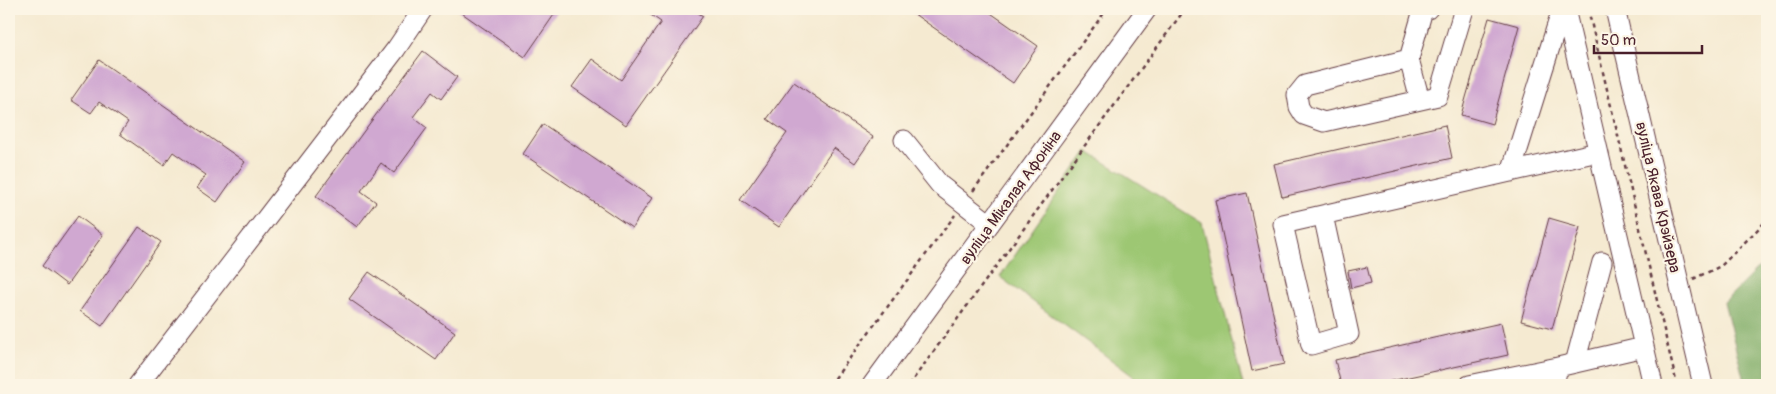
<svg xmlns="http://www.w3.org/2000/svg" width="1776" height="394" font-family="Pangolin,sans-serif">
<style>
.green{fill:#9dc773;stroke:#74734f}
.forest{fill:#7eac65;stroke:#646648}
.building{fill:#d0a8d1}
.lines{fill:none;stroke-linecap:round;stroke-linejoin:round}
.minor-casing{stroke:#643d44;stroke-width:21}
.path{stroke:#643d44;stroke-width:2.5;stroke-dasharray:4 4;stroke-linecap:butt}
.minor{stroke:#fff;stroke-width:19}
.labels{text-anchor:middle;stroke-width:4.5;stroke-linejoin:round;paint-order:stroke}
.street-label{font-size:16px;fill:#4a1f2b;stroke:#fcf5e5}
</style>
<rect width="100%" height="100%" fill="#fcf5e5"/>
<filter id="ink" filterUnits="userSpaceOnUse"><feTurbulence type="fractalNoise" baseFrequency=".02" numOctaves="2"/><feDisplacementMap in="SourceGraphic" scale="10" xChannelSelector="R" yChannelSelector="G"/><feConvolveMatrix kernelMatrix="1 2 1 2 8 2 1 2 1" color-interpolation-filters="sRGB"/></filter>
<filter id="wash" filterUnits="userSpaceOnUse"><feTurbulence type="fractalNoise" baseFrequency=".0096" numOctaves="4" result="noise"/><feDisplacementMap in="SourceGraphic" scale="20" xChannelSelector="R" yChannelSelector="G"/><feGaussianBlur stdDeviation="1.12" result="paint"/><feColorMatrix in="noise" values="0 0 0 0 0 0 0 0 0 0 0 0 0 0 0 0 0 1.4 0 .05"/><feComposite in="paint" operator="in"/></filter>
<g filter="url(#wash)">
<rect width="100%" height="100%" fill="#f5ead1"/>
<path class="green" d="M1087 151 1202 223 1243 385H1145L1000 277Z"/>
<path class="forest" d="M1767 259V385H1745L1724 302Z"/>
<g id="blocks">
<path class="building" d="M456 9H558L525 57Z
M642 9H692L703 16 626 125 572 87 592 59 621 80 661 22Z
M907 9H985L1038 46 1013 83Z
M1489 18 1519 26 1492 124 1461 115Z
M423 51 457 77 441 99 432 92 413 117 427 128 394 173 381 163 361 191 376 202 357 227 316 196Z
M99 60 245 162 217 202 197 188 206 175 173 152 164 165 120 134 128 122 99 102 91 113 71 100Z
M794 82 873 137 855 163 834 148 779 227 740 200 787 133 767 119Z
M543 124 652 198 632 228 523 154Z
M1445 125 1452 158 1282 197 1274 164Z
M1247 193 1284 364 1252 371 1215 200Z
M78 216 103 235 67 285 42 266Z
M1549 218 1580 227 1552 329 1521 321Z
M139 227 161 242 102 326 80 311Z
M1367 267 1371 283 1351 288 1348 271Z
M369 272 455 332 436 360 349 299Z
M1501 323 1508 355 1373 385H1341L1335 360Z"/>
</g>
</g>
<g filter="url(#ink)">
<use href="#blocks" fill-opacity="0" stroke="#643d44" stroke-width="1"/>
<g class="lines">
<g class="minor-casing">
<path id="minor" d="M1565 9 1653 385
M1615 9 1703 385
M1409 59 1305 85 1297 95 1299 107 1304 115 1324 122 1438 96 1464 9
M1420 100 1409 59 1423 10 1428 9
M904 140 940 185 990 224
M1511 172 1562 9
M1323 215 1349 334 1311 345 1283 224 1598 152
M1575 363 1602 262
M138 385 396 49 423 9
M872 385 1147 9
M1469 385 1558 367
M1554 385 1558 367 1644 347"/>
</g>
<path class="path" d="M1588 9 1677 385
M973 191 1107 9
M1693 279 1721 266 1767 220
M830 385 955 215
M909 385 1185 9"/>
<use href="#minor" class="minor"/>
</g>
</g>
<g class="labels">
<g class="street-label">
<text transform="translate(1010 197) rotate(-54)" y="6">вуліца Мікалая Афоніна</text>
<text transform="translate(1659 197) rotate(77)" y="6">вуліца Якава Крэйзера</text>
</g>
</g>
<rect width="1776" height="394" fill="none" stroke="#fcf5e5" stroke-width="30"/>
<path d="M1594 45v8h108v-8" fill="none" stroke="#4a1f2b" stroke-width="2.5"/>
<text x="1601" y="45" font-size="15" fill="#4a1f2b" stroke="#fcf5e5" stroke-width="4" paint-order="stroke">50 m</text>
</svg>
